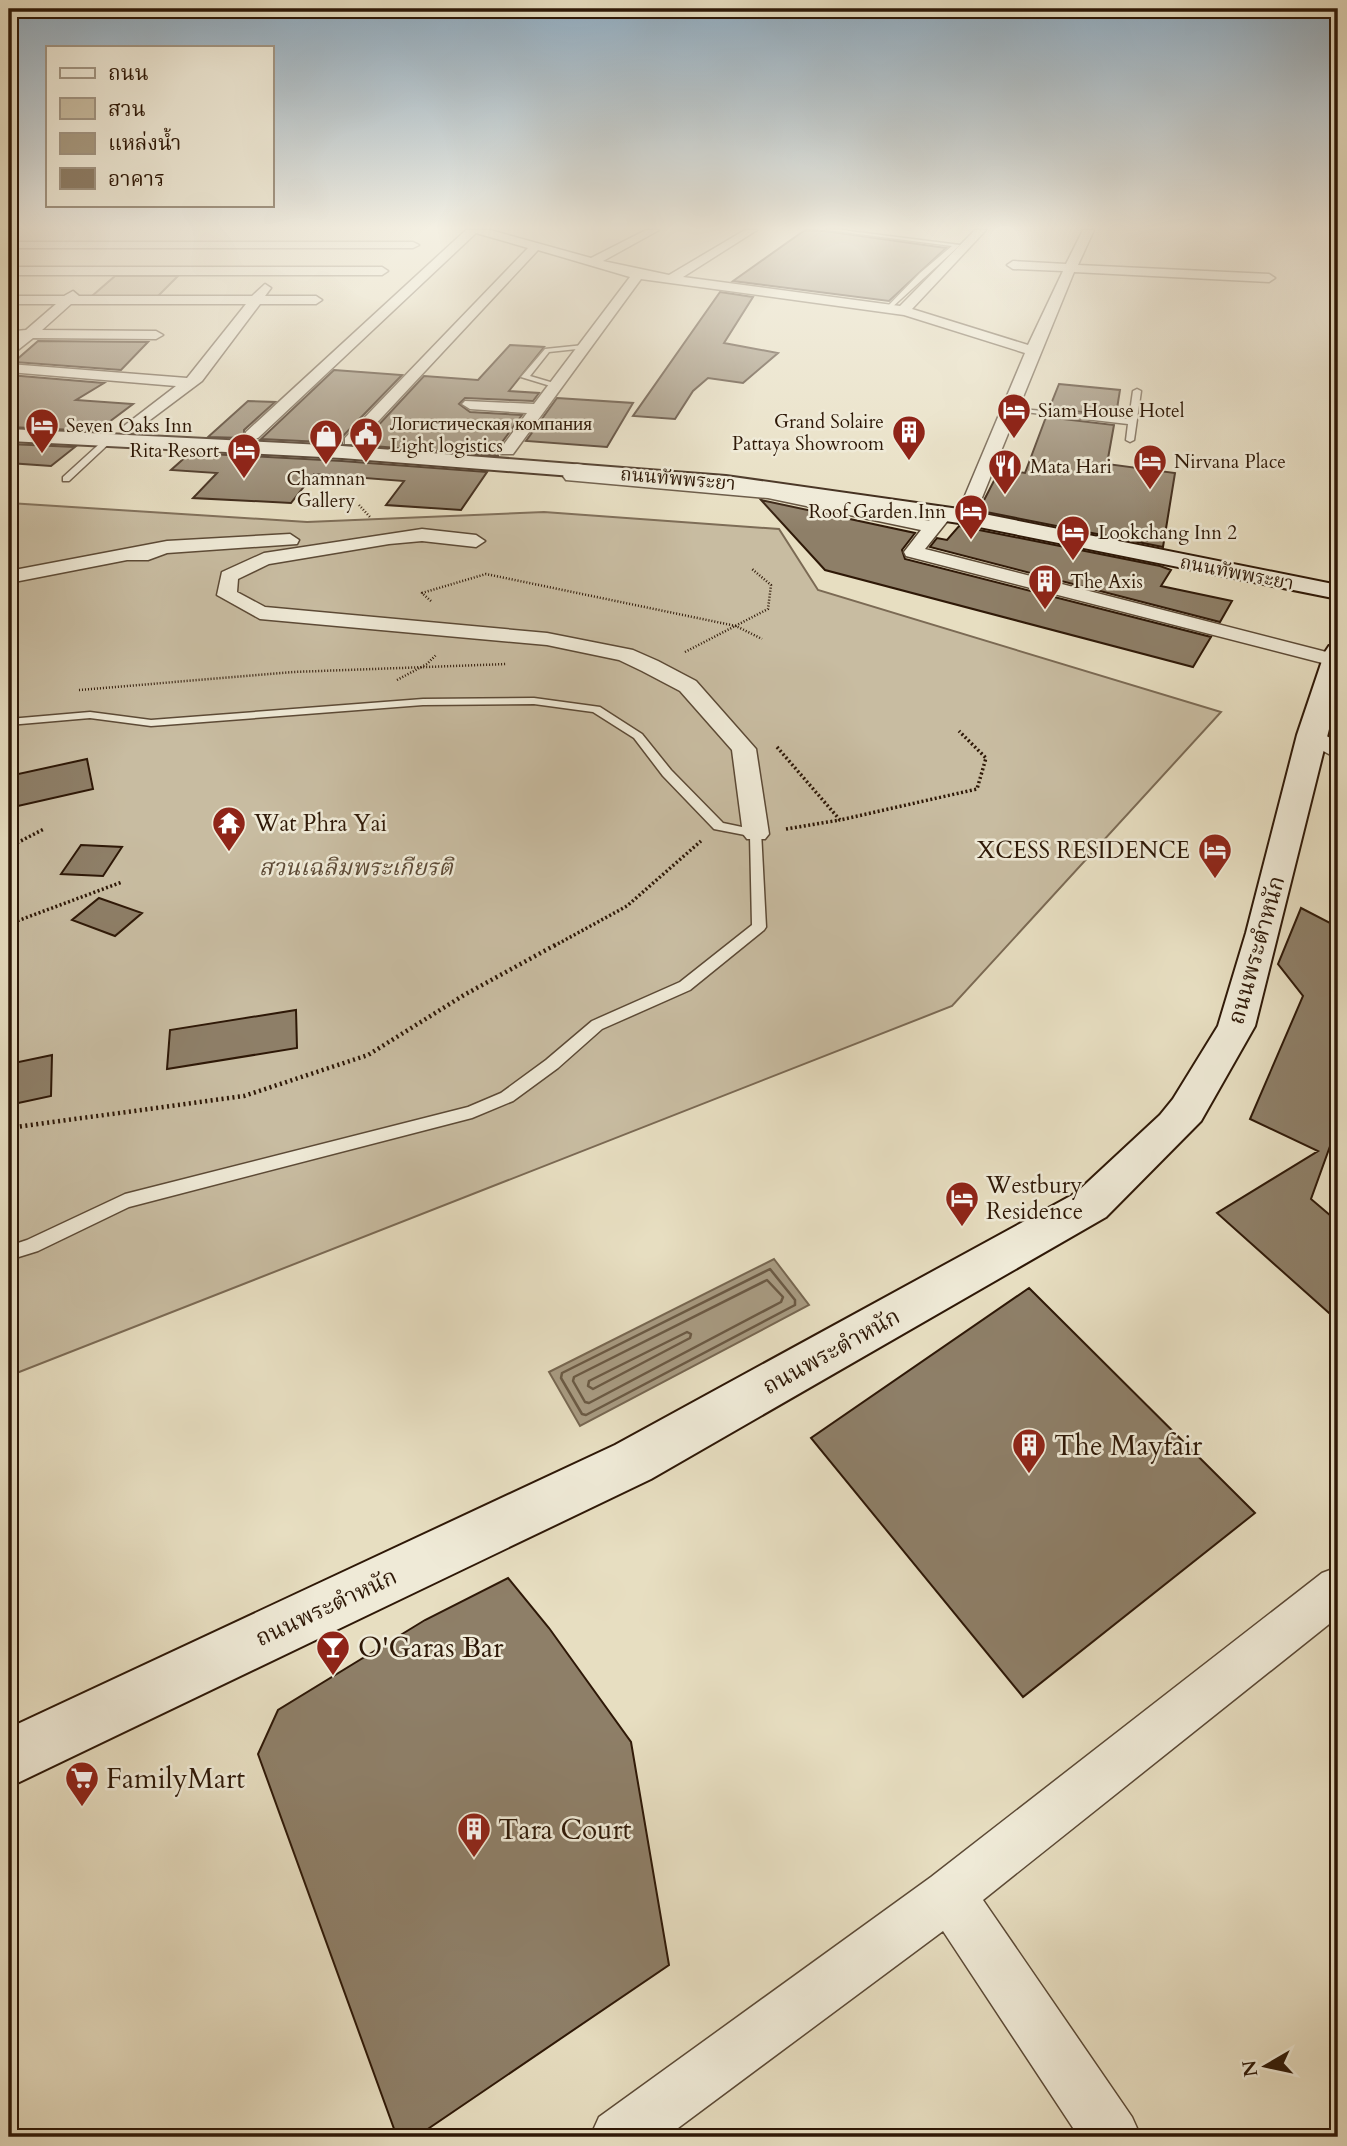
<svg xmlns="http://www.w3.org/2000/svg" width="1347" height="2146" font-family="Cardo,'Noto Serif Thai',serif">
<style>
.green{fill:#c8bca1;stroke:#7b6a54;stroke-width:2}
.water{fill:#a89b82;stroke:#776751;stroke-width:2}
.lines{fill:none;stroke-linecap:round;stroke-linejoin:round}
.shore{stroke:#6b5a44;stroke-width:2.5}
.building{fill:#8e7f68;stroke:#2e1807;stroke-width:2}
.lane-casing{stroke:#5c4a36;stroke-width:3}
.street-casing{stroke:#5c4a36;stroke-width:3}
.secondary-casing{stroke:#2e1807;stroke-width:4}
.path-far2{stroke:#2e1807;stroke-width:2.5;stroke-dasharray:1 2;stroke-linecap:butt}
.path-far1{stroke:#2e1807;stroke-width:3.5;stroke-dasharray:2 2.5;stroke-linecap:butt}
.path{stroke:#2e1807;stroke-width:4.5;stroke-dasharray:2 3.5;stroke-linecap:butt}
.lane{fill:#efead7;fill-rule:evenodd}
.street{fill:#efead7;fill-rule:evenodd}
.secondary{fill:#efead7;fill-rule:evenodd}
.labels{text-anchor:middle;stroke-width:5;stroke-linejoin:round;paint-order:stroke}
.far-poi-label{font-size:19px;fill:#2e1807;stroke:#efead7;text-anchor:start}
.far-street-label{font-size:19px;fill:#2e1807;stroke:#efead7}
.poi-label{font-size:23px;fill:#2e1807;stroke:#efead7;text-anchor:start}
.park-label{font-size:23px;font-style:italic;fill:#5c4935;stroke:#efead7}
.street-label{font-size:23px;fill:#2e1807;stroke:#efead7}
.near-poi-label{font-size:28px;fill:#2e1807;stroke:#efead7;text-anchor:start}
</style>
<rect width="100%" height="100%" fill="#e7dec1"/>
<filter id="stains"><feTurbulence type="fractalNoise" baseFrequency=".00286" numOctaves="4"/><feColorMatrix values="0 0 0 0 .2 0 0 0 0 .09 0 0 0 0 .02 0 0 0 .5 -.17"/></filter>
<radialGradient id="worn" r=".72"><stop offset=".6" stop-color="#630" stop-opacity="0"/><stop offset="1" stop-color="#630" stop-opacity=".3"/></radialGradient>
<path class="green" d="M115 276H178L158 296H92Z
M9 503 307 522 544 512 779 529 818 590 1221 712 952 1006 9 1376Z"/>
<path class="water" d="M774 1259 809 1305 580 1426 549 1372Z"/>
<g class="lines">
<path class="shore" d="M770 1269 795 1300V1305L586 1415 582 1414 561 1378 562 1373Z
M767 1280 783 1297 781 1302 589 1403 585 1402 573 1381 574 1377Z
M687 1332 691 1334 690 1338 593 1389 588 1386 589 1381Z"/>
</g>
<path class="building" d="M805 230 825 231 946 248 889 301 733 281Z
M720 292 753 297 724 343 778 353 743 383 708 378 693 391 675 419 633 416Z
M38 341 148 342 121 370 14 362Z
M510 345 544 347 509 391 539 393 533 401 465 398 459 404 470 412 522 415 497 449 498 456 360 445 424 376 478 380Z
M334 370 402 375 343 436 342 443 261 439Z
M9 375 104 383 76 400 133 404 97 431 9 427Z
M1059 384 1120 390 1116 415 1049 409Z
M557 398 633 403 607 447 526 441Z
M248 401 275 402 244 430V438L208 437Z
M1046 417 1114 425 1107 464 1175 473 1163 547 976 510 981 506 1000 469 1025 473Z
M9 444 75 447 51 466 9 463Z
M190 453 342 461 487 472 461 510 386 505 404 481 314 474 291 503 193 498 217 473 171 470Z
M761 500 915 533 902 550 905 559 1211 637 1193 667 825 570Z
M959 526 1160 566 1171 570 1161 586 1232 601 1220 622 930 547 937 538 947 540Z
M87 759 93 789 9 808V776Z
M81 845 122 847 103 876 61 874Z
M99 898 142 913 115 936 72 920Z
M1301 908 1338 927V1124L1311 1199 1338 1222V1321L1217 1213 1318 1151 1250 1119 1303 996 1278 964Z
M296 1010 297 1048 167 1069 170 1030Z
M52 1055 51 1096 9 1105V1064Z
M1029 1288 1255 1513 1023 1697 811 1438Z
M508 1578 549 1628 631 1742 669 1965 416 2137H397L258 1754 278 1710 425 1620Z"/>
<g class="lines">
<g class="lane-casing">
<path id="lane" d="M827 230H841L960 245 889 310 887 307 920 273 952 246Z
M584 345 586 348 549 352 530 376 557 384V388L521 377 545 349Z
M1137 389 1141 391 1134 440 1130 442 1126 440 1128 424 1007 410 1011 408 1129 419 1133 391Z
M107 437 114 439 69 481H63V477Z
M534 698 600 707 642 734 671 770 723 823 761 831 766 927 764 930 690 990 602 1029 558 1068 513 1101 472 1118 129 1207 38 1251 9 1260V1246L27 1240 125 1194 468 1107 501 1093 546 1060 592 1021 680 982 752 925 750 836 714 829 663 776 634 738 593 712 534 704 423 705 151 726 90 718 9 725V719L90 712 151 720 423 699Z"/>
</g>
<g class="street-casing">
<path id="street" d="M466 230H490L591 258 646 230H659L603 261 669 275 745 230H757L683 277 900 306 975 230H986L912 309 1028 345 1063 271 1013 269 1007 265 1013 261 1066 264 1083 230H1094L1078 265 1269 274 1275 278 1269 282 1074 272 979 505 970 510 961 505 1025 353 904 315 641 279 513 454H501L499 451 527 413 470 409 462 404 465 401 534 404 630 277 538 250 357 444H345V438L528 248 476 233 258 438H246V432Z
M9 242H413L419 245 413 248H9Z
M9 267H382L388 271 382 275H9Z
M265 284 271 288 265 296H316L322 300 316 304H260L202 381 134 432 128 434 120 429 176 386 9 372V364L187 378 246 304H71L42 330 156 331 163 335 156 339 33 338 9 357V346L18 337 14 334 16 331 26 330 56 304H9V296H64L73 291 79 296H252Z
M577 464 583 465V472L768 488 929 521 938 510H950L953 514 925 549 1338 655V667L906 556 904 552 921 530 768 498 566 480 563 476 571 465Z
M422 529 476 535 485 541 476 547 422 541 389 544 269 564 238 579 237 592 265 607 547 633 633 650 658 661 696 681 756 749 769 834 765 839H747L743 834 732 750 680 691 642 671 619 660 547 645 260 619 217 595 222 572 264 553Z
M290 534 299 540 297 544 167 553 148 560H127L9 583V571L167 541Z
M1311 728 1338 742V759L1303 740 1299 735 1303 730Z
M1338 1567V1617L983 1900 1132 2117 1141 2137H1079L943 1931 666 2137H590L599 2117 931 1877 1322 1573Z"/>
</g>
<g class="secondary-casing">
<path id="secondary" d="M9 429 342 446 726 476 959 509 1338 585V599L959 523 726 488 342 458 9 441Z
M1338 644V693L1255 1026 1201 1121 1106 1217 651 1479 9 1787V1728L615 1445 1076 1193 1160 1115 1173 1099 1218 1026 1246 933 1297 735 1325 652 1329 646Z"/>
</g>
<path class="path-far2" d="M359 505 370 517
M431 601 422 593 486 574 736 626 762 639
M685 652 768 609 771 585 752 569
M397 680 427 664 436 655
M79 690 293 672 507 664"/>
<path class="path-far1" d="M777 747 840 820 977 789 986 758 959 731
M786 829 840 820
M9 847 44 829
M9 924 122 882
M554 946 627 906 701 841"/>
<path class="path" d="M9 1128 244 1096 368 1055 464 995 557 944"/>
<use href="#lane" class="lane"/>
<use href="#street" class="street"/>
<use href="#secondary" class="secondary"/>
</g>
<linearGradient id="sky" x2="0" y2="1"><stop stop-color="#8eaabf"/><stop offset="0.43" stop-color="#f4f0e3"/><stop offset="1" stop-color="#f4f0e3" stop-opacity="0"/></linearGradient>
<rect width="1347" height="530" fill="url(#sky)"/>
<defs>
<g id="hotel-pin" transform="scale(1.75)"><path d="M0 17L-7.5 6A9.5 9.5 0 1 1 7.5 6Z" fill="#8f2418" stroke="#efead7"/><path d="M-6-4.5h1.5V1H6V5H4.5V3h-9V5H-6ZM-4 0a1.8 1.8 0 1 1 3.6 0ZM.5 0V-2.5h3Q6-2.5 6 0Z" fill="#fff"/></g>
<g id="building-pin" transform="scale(1.75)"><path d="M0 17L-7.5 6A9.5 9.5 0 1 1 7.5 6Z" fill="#8f2418" stroke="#efead7"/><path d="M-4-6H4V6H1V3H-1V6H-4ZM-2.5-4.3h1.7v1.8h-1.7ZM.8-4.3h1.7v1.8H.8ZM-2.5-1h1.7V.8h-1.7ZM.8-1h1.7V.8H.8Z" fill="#fff"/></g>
<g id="civic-pin" transform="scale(1.75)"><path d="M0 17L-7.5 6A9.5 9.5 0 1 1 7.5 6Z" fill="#8f2418" stroke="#efead7"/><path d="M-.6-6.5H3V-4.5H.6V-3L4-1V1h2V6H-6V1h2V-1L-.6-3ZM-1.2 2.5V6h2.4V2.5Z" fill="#fff"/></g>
<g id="shop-pin" transform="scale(1.75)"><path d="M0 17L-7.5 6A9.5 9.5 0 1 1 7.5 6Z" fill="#8f2418" stroke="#efead7"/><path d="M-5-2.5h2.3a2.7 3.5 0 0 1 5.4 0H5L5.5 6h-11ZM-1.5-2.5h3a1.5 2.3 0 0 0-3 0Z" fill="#fff"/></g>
<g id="restaurant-pin" transform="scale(1.75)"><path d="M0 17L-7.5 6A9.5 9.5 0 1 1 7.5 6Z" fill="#8f2418" stroke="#efead7"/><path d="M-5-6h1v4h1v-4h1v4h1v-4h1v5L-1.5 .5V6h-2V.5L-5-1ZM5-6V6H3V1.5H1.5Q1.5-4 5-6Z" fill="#fff"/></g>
<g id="temple-pin" transform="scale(1.75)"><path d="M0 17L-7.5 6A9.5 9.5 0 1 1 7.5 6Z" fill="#8f2418" stroke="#efead7"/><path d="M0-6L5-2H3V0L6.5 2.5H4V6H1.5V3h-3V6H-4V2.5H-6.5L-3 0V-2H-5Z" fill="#fff"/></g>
<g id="bar-pin" transform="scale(1.75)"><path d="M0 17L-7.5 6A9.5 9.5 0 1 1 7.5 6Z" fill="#8f2418" stroke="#efead7"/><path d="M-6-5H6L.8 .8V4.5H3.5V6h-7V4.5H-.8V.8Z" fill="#fff"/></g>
<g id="supermarket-pin" transform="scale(1.75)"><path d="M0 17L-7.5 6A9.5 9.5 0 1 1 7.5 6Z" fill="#8f2418" stroke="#efead7"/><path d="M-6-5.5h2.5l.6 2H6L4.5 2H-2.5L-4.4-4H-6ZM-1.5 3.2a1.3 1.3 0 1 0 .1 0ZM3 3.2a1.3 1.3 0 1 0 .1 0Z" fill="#fff"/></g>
</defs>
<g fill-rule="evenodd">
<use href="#hotel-pin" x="1014" y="410"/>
<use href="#hotel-pin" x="42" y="425"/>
<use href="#building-pin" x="909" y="432"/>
<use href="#civic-pin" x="366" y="434"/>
<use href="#shop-pin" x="326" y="436"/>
<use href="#hotel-pin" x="244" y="450"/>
<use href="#hotel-pin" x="1150" y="461"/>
<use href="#restaurant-pin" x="1005" y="466"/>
<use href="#hotel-pin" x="971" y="511"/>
<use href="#hotel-pin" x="1073" y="532"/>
<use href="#building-pin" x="1045" y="581"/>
<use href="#temple-pin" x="229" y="823"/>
<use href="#hotel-pin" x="1215" y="850"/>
<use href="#hotel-pin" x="962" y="1198"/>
<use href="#building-pin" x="1029" y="1445"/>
<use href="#bar-pin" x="333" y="1647"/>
<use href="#supermarket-pin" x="82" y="1778"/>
<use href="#building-pin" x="474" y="1829"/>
</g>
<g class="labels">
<g class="far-poi-label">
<text x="1038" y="417">Siam House Hotel</text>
<text x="884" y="428" text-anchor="end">Grand Solaire<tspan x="884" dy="22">Pattaya Showroom</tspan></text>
<text x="390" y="430">Логистическая компания<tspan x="390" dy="22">Light logistics</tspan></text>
<text x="66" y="432">Seven Oaks Inn</text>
<text x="219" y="457" text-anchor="end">Rita Resort</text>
<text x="1174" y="468">Nirvana Place</text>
<text x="1030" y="473">Mata Hari</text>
<text x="326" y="485" text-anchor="middle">Chamnan<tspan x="326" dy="22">Gallery</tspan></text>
<text x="946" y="518" text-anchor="end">Roof Garden Inn</text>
<text x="1098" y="539">Lookchang Inn 2</text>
<text x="1070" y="588">The Axis</text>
</g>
<g class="far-street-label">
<text transform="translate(678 478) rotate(5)" y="7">ถนนทัพพระยา</text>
<text transform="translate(1237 572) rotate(11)" y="7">ถนนทัพพระยา</text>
</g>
<g class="poi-label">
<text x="254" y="831">Wat Phra Yai</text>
<text x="1190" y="858" text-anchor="end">XCESS RESIDENCE</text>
<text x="986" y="1193">Westbury<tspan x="986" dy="26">Residence</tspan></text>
</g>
<g class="park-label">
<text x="356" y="875">สวนเฉลิมพระเกียรติ</text>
</g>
<g class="street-label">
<text transform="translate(1256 950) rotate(-74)" y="8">ถนนพระตำหนัก</text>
<text transform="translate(831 1351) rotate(-29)" y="8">ถนนพระตำหนัก</text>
<text transform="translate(326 1607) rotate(-25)" y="8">ถนนพระตำหนัก</text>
</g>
<g class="near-poi-label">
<text x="1054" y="1455">The Mayfair</text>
<text x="358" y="1657">O'Garas Bar</text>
<text x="106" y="1788">FamilyMart</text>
<text x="498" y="1839">Tara Court</text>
</g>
</g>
<rect width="1347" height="2146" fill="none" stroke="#e7dec1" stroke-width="35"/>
<rect x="10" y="10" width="1326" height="2125" fill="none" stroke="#2e1807" stroke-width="3.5"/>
<rect x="18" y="18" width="1312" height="2111" fill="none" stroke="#2e1807" stroke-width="2"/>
<rect x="46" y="46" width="228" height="161" fill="#efead7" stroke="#a29684" stroke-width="2"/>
<rect x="60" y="68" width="35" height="10" fill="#efead7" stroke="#a29684" stroke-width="2"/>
<text x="108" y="80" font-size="21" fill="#2e1807">ถนน</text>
<rect x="60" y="98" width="35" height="21" fill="#c8bca1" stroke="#a29684" stroke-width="2"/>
<text x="108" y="116" font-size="21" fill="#2e1807">สวน</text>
<rect x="60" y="133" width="35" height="21" fill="#a89b82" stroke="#a29684" stroke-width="2"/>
<text x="108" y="150" font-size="21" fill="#2e1807">แหล่งน้ำ</text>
<rect x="60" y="168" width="35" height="21" fill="#8e7f68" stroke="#a29684" stroke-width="2"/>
<text x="108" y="186" font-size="21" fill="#2e1807">อาคาร</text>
<g transform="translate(1266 2066) rotate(261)" stroke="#efead7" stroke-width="5" paint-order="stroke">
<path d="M0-5L12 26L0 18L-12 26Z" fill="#2e1807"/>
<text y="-10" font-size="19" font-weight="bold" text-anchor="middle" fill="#2e1807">N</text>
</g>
<rect width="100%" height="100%" filter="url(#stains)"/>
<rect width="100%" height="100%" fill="url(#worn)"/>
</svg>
